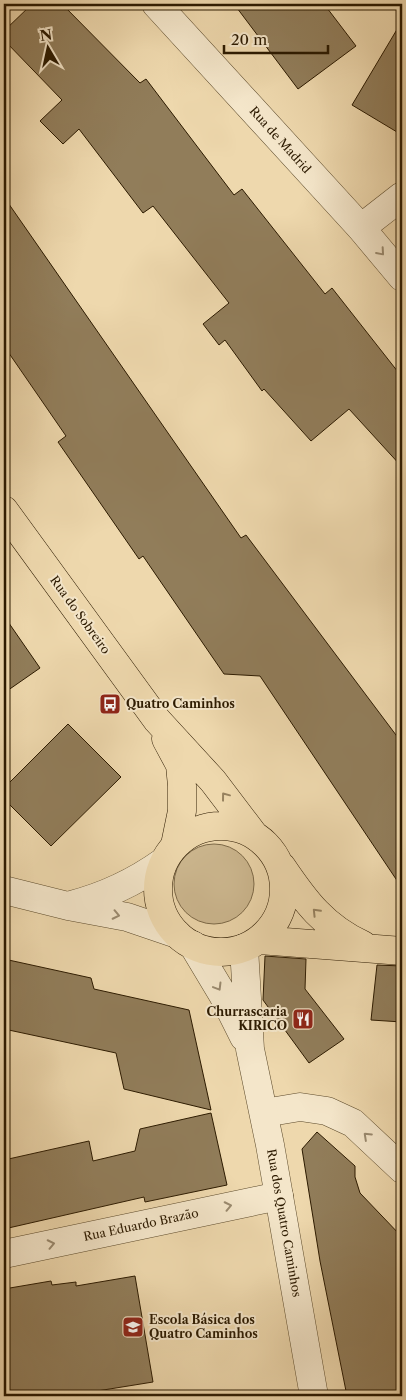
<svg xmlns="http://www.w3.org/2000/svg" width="406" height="1400" font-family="'Libre Caslon Text',serif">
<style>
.green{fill:#cdb890;stroke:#7c6948}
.building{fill:#917d5a;stroke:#2c1a00}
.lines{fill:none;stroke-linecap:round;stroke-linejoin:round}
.minor-casing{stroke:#5c4a2b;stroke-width:29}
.tertiary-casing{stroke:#5c4a2b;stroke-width:29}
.primary-casing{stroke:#2c1a00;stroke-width:29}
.minor{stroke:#f4e6ca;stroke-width:28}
.tertiary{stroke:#f4e6ca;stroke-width:28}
.primary{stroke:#eed8ad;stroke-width:28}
.oneway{stroke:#9a8a6f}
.oneway2{stroke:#97825f}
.labels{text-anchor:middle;stroke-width:4;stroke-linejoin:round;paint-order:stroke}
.street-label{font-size:12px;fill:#2c1a00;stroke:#f4e6ca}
.poi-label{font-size:12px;font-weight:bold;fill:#2c1a00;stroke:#f4e6ca;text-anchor:start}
</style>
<rect width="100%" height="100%" fill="#eed8ad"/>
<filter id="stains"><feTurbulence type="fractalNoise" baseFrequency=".004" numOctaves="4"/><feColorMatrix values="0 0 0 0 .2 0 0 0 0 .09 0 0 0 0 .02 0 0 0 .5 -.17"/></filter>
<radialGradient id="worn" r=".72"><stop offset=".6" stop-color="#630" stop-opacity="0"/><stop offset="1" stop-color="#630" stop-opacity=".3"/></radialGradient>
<path class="green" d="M174 884a40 40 0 1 1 80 0a40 40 0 1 1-80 0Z"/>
<path class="building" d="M32 4H62L140 83 146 79 234 195 242 189 325 294 332 288 402 377V467L349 409 311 441 264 389 262 391 225 340 219 345 203 324 229 303 153 206 143 213 79 129 63 144 40 121 62 100 4 40V31Z
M234 4H324L356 46 298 89Z
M402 21V135L352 105Z
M4 197 241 538 246 535 402 743V888L260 676 224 674 143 556 139 559 58 442 66 436 4 346Z
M4 616 40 668 4 693Z
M68 724 121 777 51 846 4 799V788Z
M265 956 306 959 305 989 344 1039 309 1063 263 1000Z
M4 959 91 978 94 989 189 1010 211 1110 124 1089 116 1053 4 1029Z
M377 965 402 966V1022L371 1020Z
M211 1113 227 1185 145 1202 144 1197 4 1229V1160L89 1141 93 1161 135 1151 140 1129Z
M317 1132 355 1166V1177L360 1193 402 1237V1396H347L320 1261 302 1149Z
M135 1276 153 1382 66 1396H4V1289L51 1281 52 1285 76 1282V1286Z"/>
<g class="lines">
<g class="minor-casing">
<path id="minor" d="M156 4 361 228 402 277
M361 228 402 196
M264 1113 300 1107 327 1111 353 1123 402 1169
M4 1254 279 1196"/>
</g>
<g class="tertiary-casing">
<path id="tertiary" d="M4 890 68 906 127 917 177 934
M71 905C106 896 135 882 163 862
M193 945 223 995 244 1037
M244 948 250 1049 270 1145 314 1396"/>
</g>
<g class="primary-casing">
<path id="primary" d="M4 510 157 720 213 781 254 835
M166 739 180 765 182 786V811L175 845
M158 889a63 63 0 1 1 126 0a63 63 0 1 1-126 0Z
M282 867C305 901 324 927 363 945
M259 940 402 951"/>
</g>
<use href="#minor" class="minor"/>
<use href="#tertiary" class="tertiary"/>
<use href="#primary" class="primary"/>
</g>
<defs><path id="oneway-chevron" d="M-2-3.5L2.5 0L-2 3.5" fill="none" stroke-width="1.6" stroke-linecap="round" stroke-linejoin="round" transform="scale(1.25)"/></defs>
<g class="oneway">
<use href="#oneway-chevron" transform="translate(381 252) rotate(49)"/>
<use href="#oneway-chevron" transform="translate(116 915) rotate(12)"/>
<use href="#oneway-chevron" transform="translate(218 987) rotate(59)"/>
<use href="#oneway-chevron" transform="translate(367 1136) rotate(-137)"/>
<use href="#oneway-chevron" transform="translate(228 1206) rotate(-12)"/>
<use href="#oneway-chevron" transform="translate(51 1244) rotate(-12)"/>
</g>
<g class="oneway2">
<use href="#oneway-chevron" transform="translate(225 796) rotate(-127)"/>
<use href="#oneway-chevron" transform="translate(316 912) rotate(-134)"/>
</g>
<defs>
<g id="bus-square" transform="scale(1.125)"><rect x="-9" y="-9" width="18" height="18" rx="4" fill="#8f2418" stroke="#f4e6ca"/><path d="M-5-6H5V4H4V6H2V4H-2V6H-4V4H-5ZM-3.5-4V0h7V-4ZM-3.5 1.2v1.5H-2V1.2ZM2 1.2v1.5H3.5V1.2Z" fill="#fff"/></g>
<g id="restaurant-square" transform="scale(1.125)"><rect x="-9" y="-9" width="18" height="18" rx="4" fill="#8f2418" stroke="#f4e6ca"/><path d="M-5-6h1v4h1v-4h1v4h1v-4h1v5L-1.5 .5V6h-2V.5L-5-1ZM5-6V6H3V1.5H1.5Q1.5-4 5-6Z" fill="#fff"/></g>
<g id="school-square" transform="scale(1.125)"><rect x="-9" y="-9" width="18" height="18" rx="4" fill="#8f2418" stroke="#f4e6ca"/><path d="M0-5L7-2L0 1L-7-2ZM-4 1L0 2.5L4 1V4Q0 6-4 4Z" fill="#fff"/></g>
</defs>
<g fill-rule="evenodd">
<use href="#bus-square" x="110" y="704"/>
<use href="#restaurant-square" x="303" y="1019"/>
<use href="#school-square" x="133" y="1327"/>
</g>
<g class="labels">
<g class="street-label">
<text transform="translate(280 140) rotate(48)" y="4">Rua de Madrid</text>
<text transform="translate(80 615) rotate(54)" y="4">Rua do Sobreiro</text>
<text transform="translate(284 1223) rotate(80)" y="4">Rua dos Quatro Caminhos</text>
<text transform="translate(141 1225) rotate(-12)" y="4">Rua Eduardo Brazão</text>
</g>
<g class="poi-label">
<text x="126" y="708">Quatro Caminhos</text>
<text x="287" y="1016" text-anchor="end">Churrascaria<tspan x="287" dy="14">KIRICO</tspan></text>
<text x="149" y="1324">Escola Básica dos<tspan x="149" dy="14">Quatro Caminhos</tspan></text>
</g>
</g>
<rect width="406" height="1400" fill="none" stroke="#eed8ad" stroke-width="20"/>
<rect x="5" y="5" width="396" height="1390" fill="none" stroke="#2c1a00" stroke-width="2.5"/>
<rect x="10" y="10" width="386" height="1380" fill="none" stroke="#2c1a00"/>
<g transform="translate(48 48) rotate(351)" stroke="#f4e6ca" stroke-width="4" paint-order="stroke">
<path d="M0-4L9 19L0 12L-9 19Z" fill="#2c1a00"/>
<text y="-8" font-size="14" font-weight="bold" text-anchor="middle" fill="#2c1a00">N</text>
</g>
<path d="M224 45v8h104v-8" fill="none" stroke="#2c1a00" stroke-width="2.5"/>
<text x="231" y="45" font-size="15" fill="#2c1a00" stroke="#f4e6ca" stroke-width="4" paint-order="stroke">20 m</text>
<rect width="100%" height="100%" filter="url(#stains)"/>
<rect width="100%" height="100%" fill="url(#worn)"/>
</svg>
